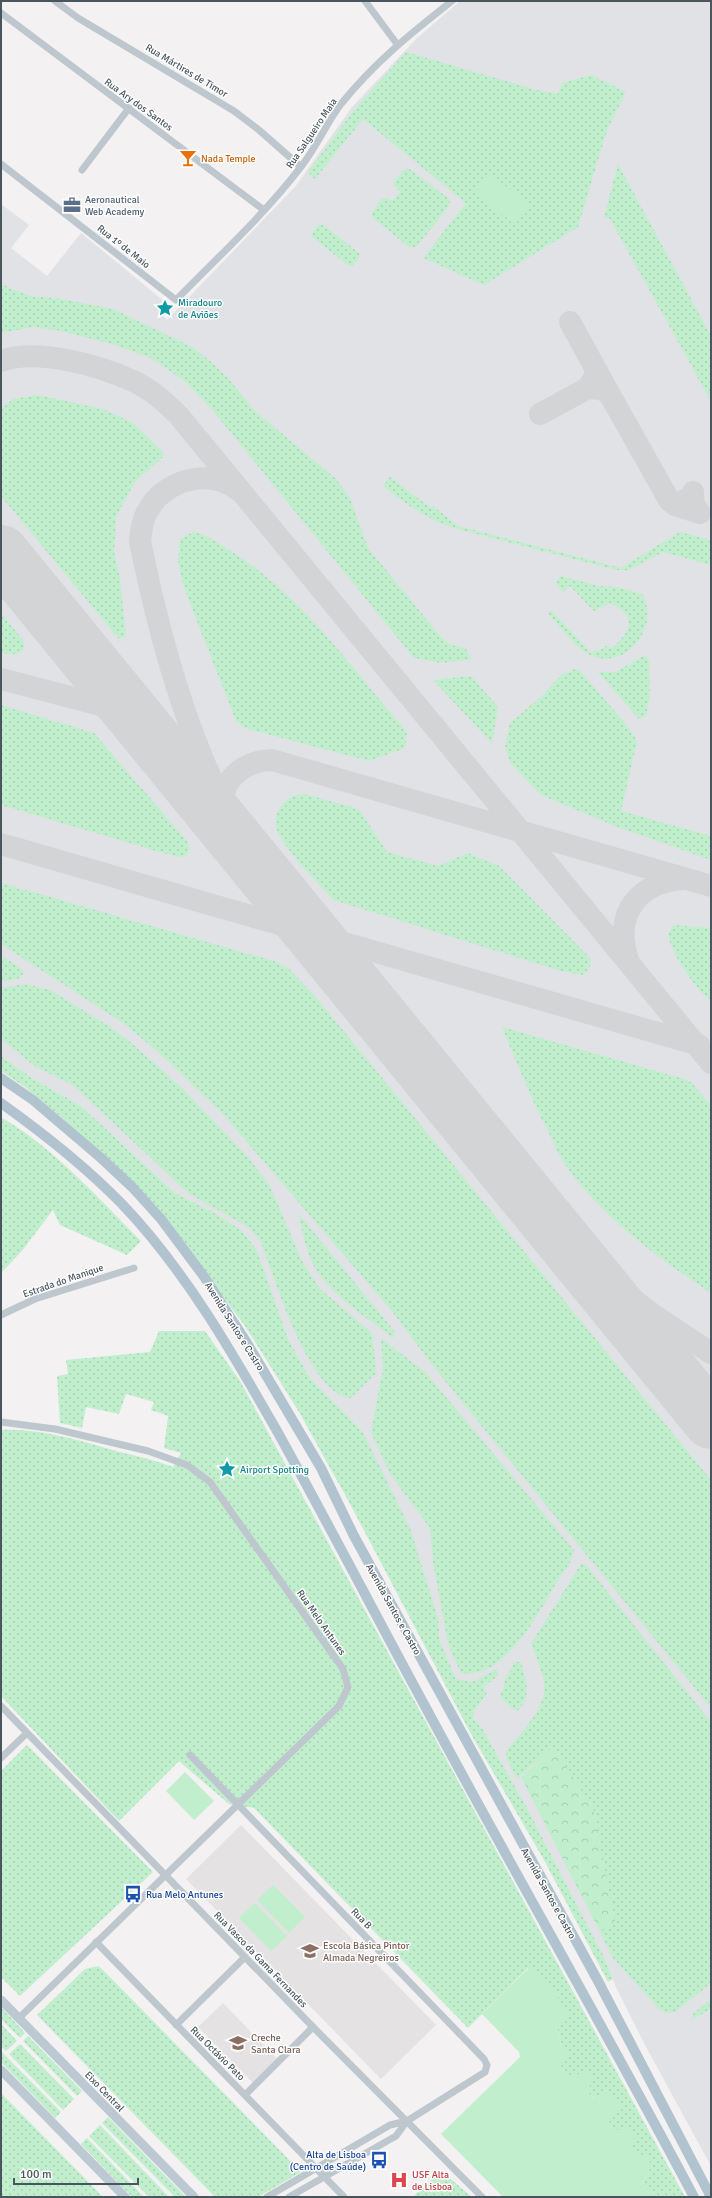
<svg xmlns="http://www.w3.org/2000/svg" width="712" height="2198" font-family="Signika,sans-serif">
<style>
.education{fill:#e4e2e3}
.airport{fill:#e0e2e5}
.grass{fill:url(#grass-dots)}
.forest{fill:url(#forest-crowns)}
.garden{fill:#c1efce}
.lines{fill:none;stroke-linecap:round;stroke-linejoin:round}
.taxiway{stroke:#d3d4d6;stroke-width:22}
.runway{stroke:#d3d4d6;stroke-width:56}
.street{stroke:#bdc7cd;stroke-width:7}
.secondary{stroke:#bdc9d2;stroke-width:9}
.primary{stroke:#b1c3ce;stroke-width:10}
.labels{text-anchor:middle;stroke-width:3;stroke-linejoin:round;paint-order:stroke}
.street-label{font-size:10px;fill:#49565e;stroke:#fff}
.food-label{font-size:10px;fill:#c56008;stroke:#fff;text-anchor:start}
.service-label{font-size:10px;fill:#4e5e75;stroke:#fff;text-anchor:start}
.culture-label{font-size:10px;fill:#0d838f;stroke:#fff;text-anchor:start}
.transit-label{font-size:10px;fill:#164399;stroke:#fff;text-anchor:start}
.education-label{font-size:10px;fill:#785e54;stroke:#fff;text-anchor:start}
.health-label{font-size:10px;fill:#be3a42;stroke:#fff;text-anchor:start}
</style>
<defs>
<pattern id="grass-dots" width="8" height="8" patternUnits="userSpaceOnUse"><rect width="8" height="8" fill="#c1efce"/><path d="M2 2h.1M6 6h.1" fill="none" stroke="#a7cfb3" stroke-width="1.8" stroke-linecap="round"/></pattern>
<pattern id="forest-crowns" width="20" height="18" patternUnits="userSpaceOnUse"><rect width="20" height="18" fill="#c1efce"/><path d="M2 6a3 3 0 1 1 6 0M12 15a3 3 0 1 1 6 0" fill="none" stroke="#a7cfb3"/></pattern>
</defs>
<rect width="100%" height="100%" fill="#f3f1f1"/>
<path class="education" d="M241 1825 436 2025 381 2079 186 1879Z
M223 2003 277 2059 253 2083 198 2027Z"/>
<path class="airport" d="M460 1H711V2166L645 2045 616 1987 604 1957 527 1808 481 1726 473 1719 474 1711 456 1679 440 1641 438 1618 362 1431 310 1378 289 1341 257 1250 242 1231 215 1213 175 1193 81 1106 32 1078 1 1056V204L29 225 11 248 47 276 81 233 165 302 158 310 167 320 295 187 352 107 416 39Z"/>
<path class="grass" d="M406 52 537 90 558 94 562 83 591 75 626 92 607 130 578 227 484 285 423 258 466 203 363 119 315 179 308 172 354 110Z
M618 164 711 336V401L610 219 604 217Z
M408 168 448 198 450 202 449 206 417 246 410 248 373 218 371 215 381 199 388 198 392 201 400 192 394 185C395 178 402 170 408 168Z
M322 224 359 253 360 257 353 266H349L312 237V233L318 225Z
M1 283 11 289 31 296 61 299 113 309 192 347 210 361 227 377 255 411 336 479 350 498 368 548 441 637 451 645 465 648 472 659 442 663 414 658 214 412 186 382 151 358 115 345 61 331 33 327 1 333Z
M38 395 103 409 133 423 163 452V457L134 483 116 517 114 552 120 579 126 636 119 639 1 496V409L13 399Z
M390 477 431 508 433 506 458 526 621 568 680 532 711 540V565L663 552 628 570H617L454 528C427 519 405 504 383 486Z
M194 532C209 536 221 545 234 553 304 598 353 670 407 732L405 748 369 761 245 728 236 721 183 585 178 560 180 539Z
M560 576 599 586 617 587 642 594C660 622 631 668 595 657 575 650 562 628 548 613L551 610 591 653 596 650 599 651 606 646 612 648C631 632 638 616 610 603L594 611 570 586 563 592 556 584Z
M1 613 22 639 25 645 22 652 14 654 1 653Z
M643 656 647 657 649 661 650 694 646 716 639 719 598 672H616Z
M575 669 579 670 625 723 637 741 621 811 711 836V860L615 826 541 795 510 763 505 747 510 723 543 695 561 675Z
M471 676 498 707 492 743 433 680Z
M1 705 94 733 187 841C192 852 188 857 177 857L1 805Z
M304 794 359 809 387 852 438 866 468 853 499 866 589 957 591 963 588 970 582 975 561 971 334 900C321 887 278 843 276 826 275 818 277 812 281 806 287 797 295 795 304 794Z
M1 883 277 962 289 969 315 996 711 1480V1708L433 1366 391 1310 222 1113 156 1050 123 1023 1 944Z
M673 925 711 928V1001C698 992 672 954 669 939 667 933 670 930 673 925Z
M1 955 24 971 21 978 1 982Z
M27 984 50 990 109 1026 129 1041 180 1086 248 1157 270 1186 302 1261 319 1288 372 1333 376 1369 375 1374 351 1398C308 1395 274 1275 260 1240L248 1227 188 1193 73 1085 36 1067 1 1039V988Z
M502 1027 684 1079 692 1083 711 1106V1293C658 1258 600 1216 564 1163 558 1154 554 1143 549 1133 531 1099 517 1063 502 1027Z
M1 1056 32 1078 81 1106 175 1193 215 1213 242 1231 257 1250 289 1341 310 1378 362 1431 410 1528 438 1618 440 1641 456 1679 472 1682 497 1669 498 1676 483 1687 487 1693 474 1711 473 1719 481 1726 527 1808 604 1957 613 1979 608 1982 544 1860 471 1734 349 1502 299 1412 245 1326 197 1262 66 1121 26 1088 1 1071Z
M1 1117C55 1149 97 1197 141 1241L127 1255 60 1225 53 1210 21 1252 1 1273Z
M298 1213 395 1332 393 1338C364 1315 322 1291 309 1255 304 1241 302 1227 298 1213Z
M159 1331H205L240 1381 685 2197H653L641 2184 652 2166 638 2156 609 2122 608 2090 594 2098 569 2076 560 2065 561 2046 557 2028 528 1968 468 2028 254 1808 229 1804 179 1761 119 1821 1 1696V1430C38 1428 74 1439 109 1449 131 1455 152 1459 173 1467L181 1453 164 1448 168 1416 151 1410 154 1402 126 1394 119 1414 86 1407 82 1428 60 1423 57 1376 68 1374 66 1360 150 1352Z
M381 1338 425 1372 574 1550C573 1562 561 1575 555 1585 537 1616 503 1681 461 1673L448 1644 433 1562 430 1528 390 1474 371 1432 383 1369Z
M581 1564 586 1565 711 1722V1983L675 2012 667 2013 659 2009 613 1958 600 1932 614 1920 593 1808 553 1747 517 1779 506 1757 507 1750C520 1734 548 1707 544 1683 542 1670 536 1657 531 1644Z
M515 1662H521C525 1678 533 1697 518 1710H514L499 1696 503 1690 505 1679Z
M27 1745 153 1872 20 1996 1 1977V1771Z
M98 1966 101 1968 301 2172 258 2197H215L37 2015 85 1969Z
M711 1999V2009L691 2020 693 2014Z
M1 2007 25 2033 20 2038 1 2019Z
M1 2024 17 2041 6 2051 1 2046Z
M28 2036 82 2091 77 2096 23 2041Z
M20 2044 74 2099 63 2110 9 2054Z
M1 2051 61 2112 55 2118 1 2062Z
M1 2093 103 2197H1Z
M108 2117 186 2197H175L102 2123Z
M100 2125 169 2197H149L89 2136Z
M87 2138 144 2197H132L81 2144Z
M441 2171 472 2197H413Z"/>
<path class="forest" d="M553 1747 593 1808 615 1921 600 1932 521 1777Z"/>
<path class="garden" d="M490 174 529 204 514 224 475 193Z
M185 1772 214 1801 194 1820 166 1791Z
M273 1885 305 1917 289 1933 257 1900Z
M255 1903 287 1936 271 1951 239 1918Z
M529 1968 545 1978 569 2014 557 2028 561 2046 569 2054 560 2065 569 2076 589 2072 594 2079 587 2091 593 2098 608 2090 620 2107 609 2122 617 2130 627 2127 635 2138 629 2144 638 2156H647L652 2166 641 2184 653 2197H503L441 2134 520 2057 519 2052 482 2014Z"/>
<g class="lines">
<path class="taxiway" d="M570 322 610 395 602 389 588 388 595 376V368
M1 361C37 348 98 365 133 381 151 389 165 402 179 416L711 1063
M610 395 669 500 675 505 700 513 694 506 693 492 689 498 675 505
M540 414 588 388
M239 491C211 467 164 479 147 512 142 521 141 531 140 541 155 616 175 692 204 762 224 809 251 852 280 894
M1 679 131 713
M232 836C208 800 230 761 272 760L711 886
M1 844 699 1045
M628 959C613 915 638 882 683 879
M555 1231 613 1284 655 1316 711 1353"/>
<path class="runway" d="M1 553 711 1421"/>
<path class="street" d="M55 1 78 18 234 111 259 130 301 167
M365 1 397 44
M1 13 264 210
M1 164 176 300C218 257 263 216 300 168 316 148 326 124 341 104 375 62 410 34 452 1
M82 170 129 108
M1 1315 35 1299 134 1268
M1 1422 55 1429 148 1451 187 1465 210 1482 343 1669 348 1687 339 1706 19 2018
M1 1706 313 2027 482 2197
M190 1755 484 2059 487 2065 485 2072 407 2121 390 2125 267 2197
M1 1758 27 1733
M96 1942 344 2197
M176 2025 245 1957
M245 2095 313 2027
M289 2197 396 2136 407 2121"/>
<path class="secondary" d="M1 2000 194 2197
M1 2070 125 2197"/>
<path class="primary" d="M1 1078 33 1100 101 1158 132 1187 161 1219 205 1278 247 1343 321 1468 354 1536 598 1981 711 2197
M1 1103C43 1133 86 1167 122 1204 185 1270 232 1352 277 1431 328 1523 376 1616 426 1708 514 1872 607 2033 694 2197"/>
</g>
<defs>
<g id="bar-bare" transform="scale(1.38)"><path d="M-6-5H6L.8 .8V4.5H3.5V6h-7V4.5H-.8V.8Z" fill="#e8710a" stroke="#fff" stroke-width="2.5" paint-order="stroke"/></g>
<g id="office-bare" transform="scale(1.38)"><path d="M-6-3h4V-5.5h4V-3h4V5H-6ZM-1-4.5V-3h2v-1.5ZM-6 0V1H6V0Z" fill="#5c6f8a" stroke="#fff" stroke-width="2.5" paint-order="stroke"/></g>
<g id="sight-bare" transform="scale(1.38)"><path d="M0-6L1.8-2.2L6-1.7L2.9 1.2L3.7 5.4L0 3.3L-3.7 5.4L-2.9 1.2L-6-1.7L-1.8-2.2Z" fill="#0f9aa8" stroke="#fff" stroke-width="2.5" paint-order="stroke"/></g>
<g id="bus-bare" transform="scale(1.38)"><path d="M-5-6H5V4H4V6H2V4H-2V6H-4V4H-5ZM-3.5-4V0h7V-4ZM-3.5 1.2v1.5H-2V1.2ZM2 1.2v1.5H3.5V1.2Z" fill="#1a4fb4" stroke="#fff" stroke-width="2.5" paint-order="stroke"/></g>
<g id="school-bare" transform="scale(1.38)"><path d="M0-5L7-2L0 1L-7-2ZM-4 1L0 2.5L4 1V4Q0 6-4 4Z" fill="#8d6e63" stroke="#fff" stroke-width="2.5" paint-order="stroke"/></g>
<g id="hospital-bare" transform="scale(1.38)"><path d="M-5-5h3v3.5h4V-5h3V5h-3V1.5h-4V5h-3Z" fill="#e0444e" stroke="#fff" stroke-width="2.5" paint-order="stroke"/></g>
</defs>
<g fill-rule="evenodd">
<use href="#bar-bare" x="188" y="158"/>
<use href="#office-bare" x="72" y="205"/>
<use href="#sight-bare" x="165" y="308"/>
<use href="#sight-bare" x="227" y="1469"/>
<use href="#bus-bare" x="133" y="1894"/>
<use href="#school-bare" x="310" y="1951"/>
<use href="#school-bare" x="238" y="2043"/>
<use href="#bus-bare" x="379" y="2160"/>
<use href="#hospital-bare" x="399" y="2180"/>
</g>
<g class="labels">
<g class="street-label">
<text transform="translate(187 70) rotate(31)" y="4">Rua Mártires de Timor</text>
<text transform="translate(139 104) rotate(36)" y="4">Rua Ary dos Santos</text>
<text transform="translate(311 133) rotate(-56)" y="4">Rua Salgueiro Maia</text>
<text transform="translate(124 246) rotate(38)" y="4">Rua 1º de Maio</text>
<text transform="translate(63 1280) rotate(-19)" y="4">Estrada do Manique</text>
<text transform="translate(235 1326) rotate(58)" y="4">Avenida Santos e Castro</text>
<text transform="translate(394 1609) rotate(61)" y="4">Avenida Santos e Castro</text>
<text transform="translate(322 1622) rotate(55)" y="4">Rua Melo Antunes</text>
<text transform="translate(549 1893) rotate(61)" y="4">Avenida Santos e Castro</text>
<text transform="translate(362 1918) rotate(46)" y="4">Rua B</text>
<text transform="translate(261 1959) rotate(46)" y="4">Rua Vasco da Gama Fernandes</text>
<text transform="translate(218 2053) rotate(45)" y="4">Rua Octávio Pato</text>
<text transform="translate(105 2091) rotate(46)" y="4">Eixo Central</text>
</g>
<g class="food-label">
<text x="201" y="162">Nada Temple</text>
</g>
<g class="service-label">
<text x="85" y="203">Aeronautical<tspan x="85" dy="12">Web Academy</tspan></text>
</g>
<g class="culture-label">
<text x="178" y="306">Miradouro<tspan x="178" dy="12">de Aviões</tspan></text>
<text x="240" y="1473">Airport Spotting</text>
</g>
<g class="transit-label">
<text x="146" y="1898">Rua Melo Antunes</text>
<text x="366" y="2158" text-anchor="end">Alta de Lisboa<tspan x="366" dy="12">(Centro de Saúde)</tspan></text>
</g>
<g class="education-label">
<text x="323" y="1949">Escola Básica Pintor<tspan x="323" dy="12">Almada Negreiros</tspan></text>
<text x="251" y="2041">Creche<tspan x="251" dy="12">Santa Clara</tspan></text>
</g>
<g class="health-label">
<text x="412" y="2178">USF Alta<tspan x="412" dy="12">de Lisboa</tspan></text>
</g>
</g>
<rect width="712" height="2198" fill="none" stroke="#49565e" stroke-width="4"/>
<path d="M14 2178v6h124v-6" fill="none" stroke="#49565e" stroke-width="2"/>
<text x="20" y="2178" font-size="12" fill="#49565e" stroke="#ffffff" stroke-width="3" paint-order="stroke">100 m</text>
</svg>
